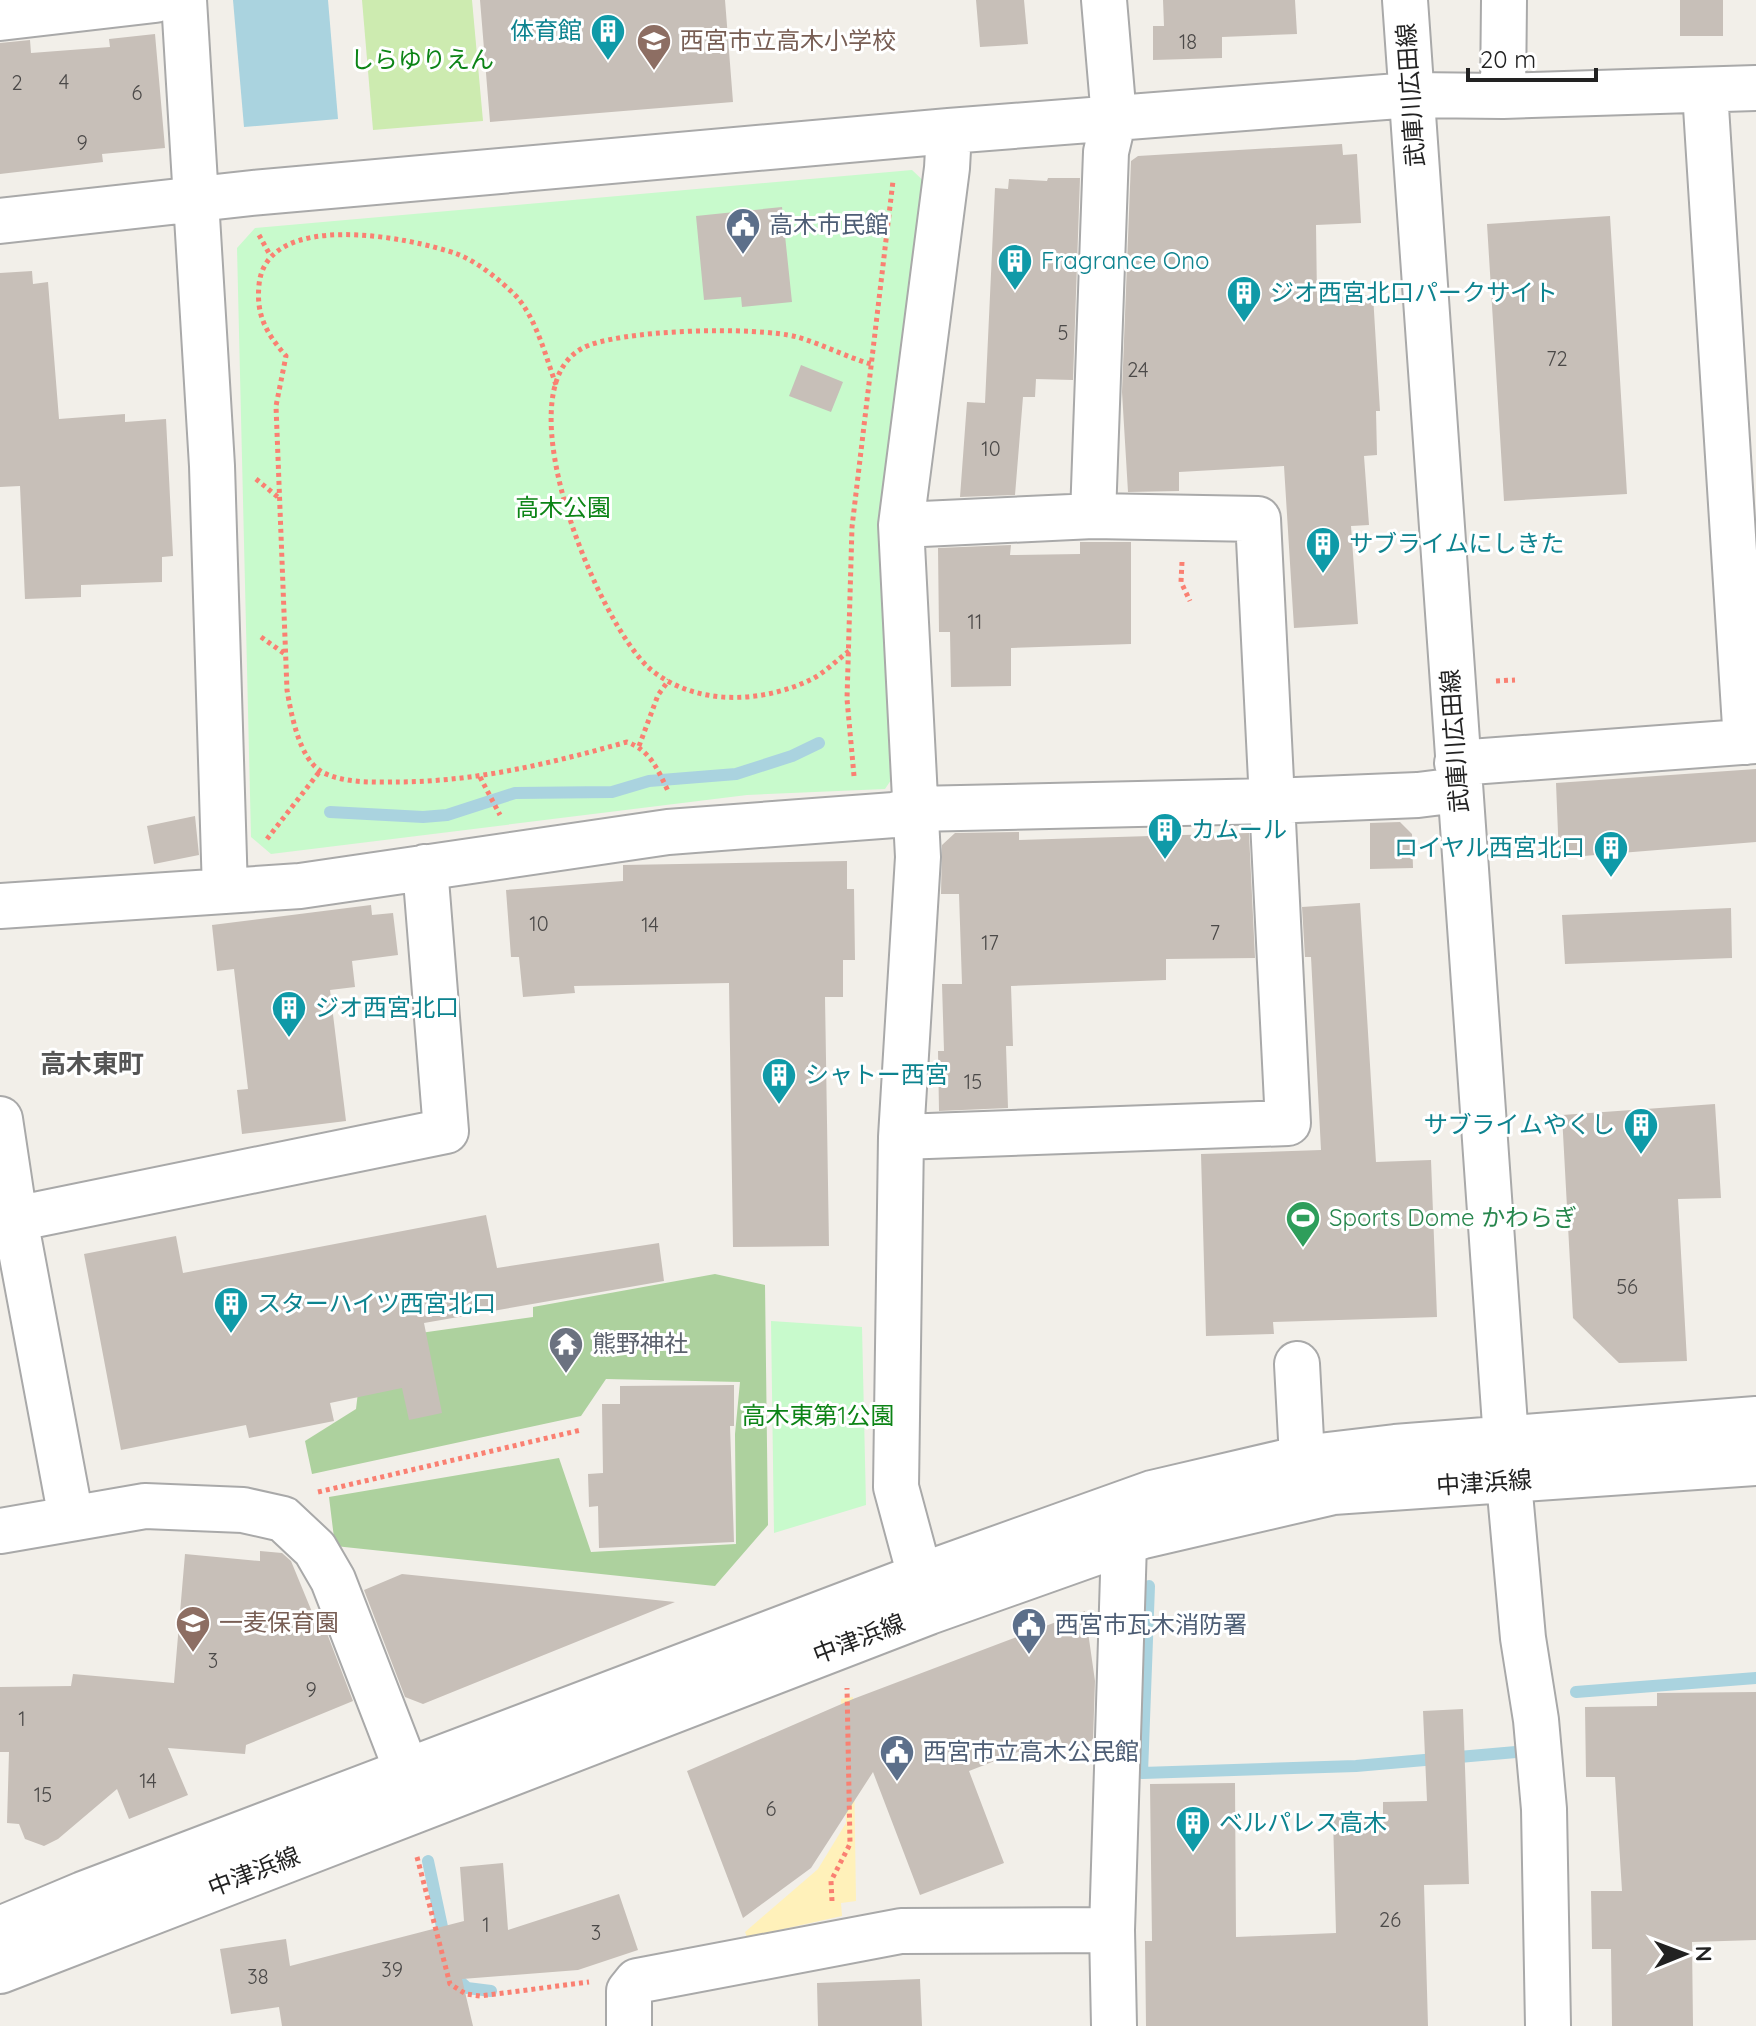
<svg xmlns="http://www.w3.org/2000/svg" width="1756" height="2026" font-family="Quicksand,'Noto Sans JP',sans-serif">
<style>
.grass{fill:#cdebb0}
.forest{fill:#add19e}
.sand{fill:#fff1ba}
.park{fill:#c8facc}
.water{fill:#aad3df}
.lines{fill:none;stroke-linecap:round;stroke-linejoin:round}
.stream{stroke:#aad3df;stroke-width:12}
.building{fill:#c7bfb8}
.minor-casing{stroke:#a9a9a9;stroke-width:48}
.path{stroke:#fa8072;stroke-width:5;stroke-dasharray:4 4;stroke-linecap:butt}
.minor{stroke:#fff;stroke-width:44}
.labels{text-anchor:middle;stroke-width:6;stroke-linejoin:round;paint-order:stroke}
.number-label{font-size:20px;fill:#4b4948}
.culture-label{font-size:24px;fill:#0d838f;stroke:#fff;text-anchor:start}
.education-label{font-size:24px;fill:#785e54;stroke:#fff;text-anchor:start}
.park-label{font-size:24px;fill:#0c8416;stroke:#fff}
.street-label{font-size:24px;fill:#222;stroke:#fff}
.service-label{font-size:24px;fill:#4e5e75;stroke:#fff;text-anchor:start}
.leisure-label{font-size:24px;fill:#27864d;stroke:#fff;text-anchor:start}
.worship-label{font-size:24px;fill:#5b616d;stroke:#fff;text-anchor:start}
.neighbourhood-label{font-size:26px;font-weight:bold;fill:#555;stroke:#fff}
</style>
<rect width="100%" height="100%" fill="#f2efe9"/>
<path class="grass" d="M362 0H472L483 121 373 130Z"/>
<path class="forest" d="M715 1274 765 1285 768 1525 715 1586 335 1546 329 1497 559 1458 591 1552 736 1544 735 1434 740 1382 606 1379 581 1416 312 1474 305 1441 356 1409 364 1341 533 1317V1307Z"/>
<path class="sand" d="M853 1697 856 1901 841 1903 842 1916 747 1937 745 1932 818 1869 846 1823 841 1699Z"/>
<path class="park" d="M912 170 929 186 895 774 885 789 747 795 271 854 251 837 237 248 255 228Z
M771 1321 862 1327 866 1505 774 1533Z"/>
<path class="water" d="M233 0H328L338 119 244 127Z"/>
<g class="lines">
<path class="stream" d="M330 812 423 817 447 815 515 793 612 792 649 781 736 774 792 756 819 743
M1149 1586 1142 1773 1356 1766 1516 1752
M1576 1692 1756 1678
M428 1861 445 1941
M453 1975 467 1988 491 1991"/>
</g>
<path class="building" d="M480 0H725L733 102 490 122Z
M976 0H1024L1028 44 980 47Z
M1163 0H1295L1297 34 1222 37V58L1153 60V26H1164Z
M1680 0H1723V36H1680Z
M155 34 165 148 102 154 103 162 0 174V43L30 40 31 53 110 47 109 39Z
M1342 144 1343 155 1357 154 1361 223 1316 225 1317 298 1373 295 1380 411H1376L1377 455 1364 456 1369 525 1351 526 1358 624 1294 628 1284 466 1179 472V491L1128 492 1122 392 1131 161 1138 156Z
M1048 178H1080L1073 380 1036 379 1035 397H1023L1015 495 960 497 967 402 985 403 995 188 1008 189 1009 179 1047 181Z
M782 207 792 302 742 307 741 297 704 300 696 216Z
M1610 216 1627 494 1504 501 1487 224Z
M32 271 33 284 48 282 59 419 125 414V422L166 419 173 556 162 557V582L81 585V597L25 599 20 486 0 487V273Z
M801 365 843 382 831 412 789 396Z
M1080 542H1131V644L1011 648V686L951 687 950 632H939L938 548 1011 545 1010 555 1080 554Z
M1756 769V842L1559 858 1556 783Z
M195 816 199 855 154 864 147 826Z
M1400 822 1412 834 1413 868 1370 869V823Z
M1019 832V840L1249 833 1255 958 1166 959V980L1011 986 1013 1046H1006L1008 1108 939 1111 938 1051H944L942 984H962L959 894H941L942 845 955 833Z
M847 861V889H854L855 960H843V997H825L829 1246 733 1247 729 983 574 986 575 993 523 997 519 957H511L506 890 623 881V865Z
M1360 903 1376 1162 1431 1160 1437 1317 1273 1322 1274 1334 1206 1336 1201 1154 1321 1150 1311 957H1305L1302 907Z
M371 905 372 915 393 913 398 955 352 961 355 987 330 990 346 1121 242 1134 237 1090 248 1089 234 969 217 971 212 925Z
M1731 908 1732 958 1565 964 1562 915Z
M1715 1104 1721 1198 1678 1199 1687 1361 1619 1363 1573 1318 1562 1115Z
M486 1215 497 1268 659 1243 664 1281 424 1323 442 1413 409 1420 402 1388 330 1403 334 1421 249 1438 246 1425 121 1450 84 1254 176 1236 183 1273Z
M734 1385V1426H730L734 1542 599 1548 598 1506 589 1507 588 1474 603 1473 602 1404H620V1386Z
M260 1551 282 1553 291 1561 312 1612 318 1610 353 1701 246 1745 245 1754 168 1748 188 1795 129 1819 117 1789 58 1839 44 1846 25 1839 19 1824 7 1823 9 1752H0V1687L71 1686 73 1674 174 1683 185 1554 260 1561Z
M402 1574 675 1602 423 1704 405 1697 364 1590Z
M1085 1611 1095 1681 1093 1740 1065 1751 1059 1736 969 1771 1004 1863 920 1895 873 1772 811 1868 743 1918 687 1771 853 1699Z
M1756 1692V1940L1692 1942 1693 2026H1612L1611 1949H1592L1591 1891H1622L1615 1777H1586L1585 1707 1657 1706V1693Z
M1463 1709 1469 1884 1424 1885 1428 2026H1146L1145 1941H1152L1150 1784 1235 1783 1236 1937 1336 1933 1333 1817 1383 1815V1802L1427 1801 1423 1711Z
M503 1863 508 1930 619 1894 638 1950 578 1970 462 1979 473 2026H282L279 2007 231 2014 220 1949 286 1939 290 1966 464 1921 460 1867Z
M920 1979 922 2026H818L817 1983Z"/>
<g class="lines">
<g class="minor-casing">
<path id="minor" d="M184 0 212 466 225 891
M1405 0 1509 1482 1523 1638 1536 1720 1544 1809 1548 2026
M0 18 155 0
M1705 91 1746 742
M1503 96 1504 0
M0 221 252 193 949 131 1411 95 1503 96 1756 88
M1093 516 1106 152 1114 118 1104 0
M1457 763 1756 741
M0 906 300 886 668 832 894 815 915 809 1271 801 1418 795 1458 790
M0 1119 15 1219 71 1518
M901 1137 1288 1123 1258 519 1093 516 901 525
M15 1219 446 1131 425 867
M1297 1364 1302 1458
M0 1531 145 1506 243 1510 283 1519 315 1549 333 1580 417 1797
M927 1602 896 1487 901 1137 918 857 901 525 947 168 949 131
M0 1929 83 1894 920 1576 1152 1493 1302 1458 1395 1447 1756 1419
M0 1971 929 1612 1143 1536 1333 1492 1756 1463
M629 2026V1991L637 1981 901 1931 1112 1930
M1114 2026 1112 1930 1124 1543"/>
</g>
<path class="path" d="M259 235 270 255
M556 385C546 357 536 318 516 296 500 280 478 262 457 254 409 237 266 209 259 285 256 315 266 333 286 356L276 406 287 690C291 713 299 759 322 772 345 784 376 782 400 782 480 781 551 763 627 742 650 750 658 770 668 791
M256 479 279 498
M1182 562 1181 582 1190 601
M261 637 285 654
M849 651C836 661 823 674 810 680 760 704 693 706 649 668 599 623 502 394 581 349 615 329 758 326 797 337 822 344 846 357 871 364
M1496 681 1515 680
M639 746 658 695 669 680
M854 776 847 699 852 527 893 181
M480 777 500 815
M267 839 320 771
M318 1492 581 1430
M417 1857 450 1984 466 1994 480 1996 589 1982
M832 1901 831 1881 850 1844 847 1688"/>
<use href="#minor" class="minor"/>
</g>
<defs>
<g id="building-pin" transform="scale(1.8)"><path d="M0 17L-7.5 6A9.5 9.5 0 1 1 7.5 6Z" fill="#0f9aa8" stroke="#fff"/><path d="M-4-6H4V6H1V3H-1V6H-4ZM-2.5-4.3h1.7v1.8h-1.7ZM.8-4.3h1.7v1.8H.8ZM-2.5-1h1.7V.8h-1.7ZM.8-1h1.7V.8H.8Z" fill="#fff"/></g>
<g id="school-pin" transform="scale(1.8)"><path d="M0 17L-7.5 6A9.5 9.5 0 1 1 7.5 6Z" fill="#8d6e63" stroke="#fff"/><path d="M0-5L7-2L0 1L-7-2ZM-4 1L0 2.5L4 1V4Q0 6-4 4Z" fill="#fff"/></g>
<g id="civic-pin" transform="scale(1.8)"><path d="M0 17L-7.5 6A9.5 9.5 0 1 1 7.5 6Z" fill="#5c6f8a" stroke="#fff"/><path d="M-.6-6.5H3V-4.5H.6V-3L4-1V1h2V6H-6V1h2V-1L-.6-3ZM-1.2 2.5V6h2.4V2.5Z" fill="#fff"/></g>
<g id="stadium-pin" transform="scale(1.8)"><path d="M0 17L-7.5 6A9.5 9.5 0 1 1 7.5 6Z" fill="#2e9e5b" stroke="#fff"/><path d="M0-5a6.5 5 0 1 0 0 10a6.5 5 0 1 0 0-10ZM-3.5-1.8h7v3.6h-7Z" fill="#fff"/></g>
<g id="temple-pin" transform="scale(1.8)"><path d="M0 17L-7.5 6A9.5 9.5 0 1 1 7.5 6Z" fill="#6b7280" stroke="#fff"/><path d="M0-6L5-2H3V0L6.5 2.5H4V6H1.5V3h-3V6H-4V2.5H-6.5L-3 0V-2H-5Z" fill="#fff"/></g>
</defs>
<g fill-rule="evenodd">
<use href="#building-pin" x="608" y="31"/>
<use href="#school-pin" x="654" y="41"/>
<use href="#civic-pin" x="743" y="225"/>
<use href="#building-pin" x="1015" y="261"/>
<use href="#building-pin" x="1244" y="293"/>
<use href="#building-pin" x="1323" y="544"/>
<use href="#building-pin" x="1165" y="830"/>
<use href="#building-pin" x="1611" y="848"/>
<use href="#building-pin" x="289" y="1008"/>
<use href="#building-pin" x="779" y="1075"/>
<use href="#building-pin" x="1641" y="1125"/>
<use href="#stadium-pin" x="1303" y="1218"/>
<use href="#building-pin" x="231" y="1304"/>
<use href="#temple-pin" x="566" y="1344"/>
<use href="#school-pin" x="193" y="1623"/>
<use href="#civic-pin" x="1029" y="1625"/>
<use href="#civic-pin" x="897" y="1752"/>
<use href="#building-pin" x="1193" y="1823"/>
</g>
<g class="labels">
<g class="number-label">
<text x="1188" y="49">18</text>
<text x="64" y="89">4</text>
<text x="17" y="90">2</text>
<text x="137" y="100">6</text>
<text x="82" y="150">9</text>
<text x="1063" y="340">5</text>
<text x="1557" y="366">72</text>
<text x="1138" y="377">24</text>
<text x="991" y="456">10</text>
<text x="975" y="629">11</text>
<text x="539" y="931">10</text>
<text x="650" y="932">14</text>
<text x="1215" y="940">7</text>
<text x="990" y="950">17</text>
<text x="973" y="1089">15</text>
<text x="1627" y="1294">56</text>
<text x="213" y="1668">3</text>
<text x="311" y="1697">9</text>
<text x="22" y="1726">1</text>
<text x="148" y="1788">14</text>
<text x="43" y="1802">15</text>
<text x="771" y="1816">6</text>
<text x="1390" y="1927">26</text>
<text x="486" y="1932">1</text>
<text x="596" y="1940">3</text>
<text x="392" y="1977">39</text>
<text x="258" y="1984">38</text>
</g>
<g class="culture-label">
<text x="582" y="39" text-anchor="end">体育館</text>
<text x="1041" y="269">Fragrance Ono</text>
<text x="1270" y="301">ジオ西宮北口パークサイト</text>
<text x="1349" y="552">サブライムにしきた</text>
<text x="1191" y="838">カムール</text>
<text x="1585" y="856" text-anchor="end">ロイヤル西宮北口</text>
<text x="315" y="1016">ジオ西宮北口</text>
<text x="805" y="1083">シャトー西宮</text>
<text x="1615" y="1133" text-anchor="end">サブライムやくし</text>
<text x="257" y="1312">スターハイツ西宮北口</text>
<text x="1219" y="1831">ベルパレス高木</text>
</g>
<g class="education-label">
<text x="680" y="49">西宮市立高木小学校</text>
<text x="219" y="1631">一麦保育園</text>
</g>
<g class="park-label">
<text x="422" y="68">しらゆりえん</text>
<text x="563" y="516">高木公園</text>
<text x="818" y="1424">高木東第1公園</text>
</g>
<g class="street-label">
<text transform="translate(1411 95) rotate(-94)" y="8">武庫川広田線</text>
<text transform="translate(1455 741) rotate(-94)" y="8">武庫川広田線</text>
<text transform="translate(1484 1483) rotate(-4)" y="8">中津浜線</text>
<text transform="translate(859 1639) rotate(-21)" y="8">中津浜線</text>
<text transform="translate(254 1872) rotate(-21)" y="8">中津浜線</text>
</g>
<g class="service-label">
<text x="769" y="233">高木市民館</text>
<text x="1055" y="1633">西宮市瓦木消防署</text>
<text x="923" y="1760">西宮市立高木公民館</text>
</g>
<g class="leisure-label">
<text x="1329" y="1226">Sports Dome かわらぎ</text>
</g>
<g class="worship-label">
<text x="592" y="1352">熊野神社</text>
</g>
<g class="neighbourhood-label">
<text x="92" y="1073">高木東町</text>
</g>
</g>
<g transform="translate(1684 1954) rotate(89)" stroke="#ffffff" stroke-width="6" paint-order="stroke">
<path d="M0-6L14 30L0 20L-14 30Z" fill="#222222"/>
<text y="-12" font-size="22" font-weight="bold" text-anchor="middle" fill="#222222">N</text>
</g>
<path d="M1468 68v12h128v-12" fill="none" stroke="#222222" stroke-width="4"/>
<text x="1480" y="68" font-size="24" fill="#222222" stroke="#ffffff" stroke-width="6" paint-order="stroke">20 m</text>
</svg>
